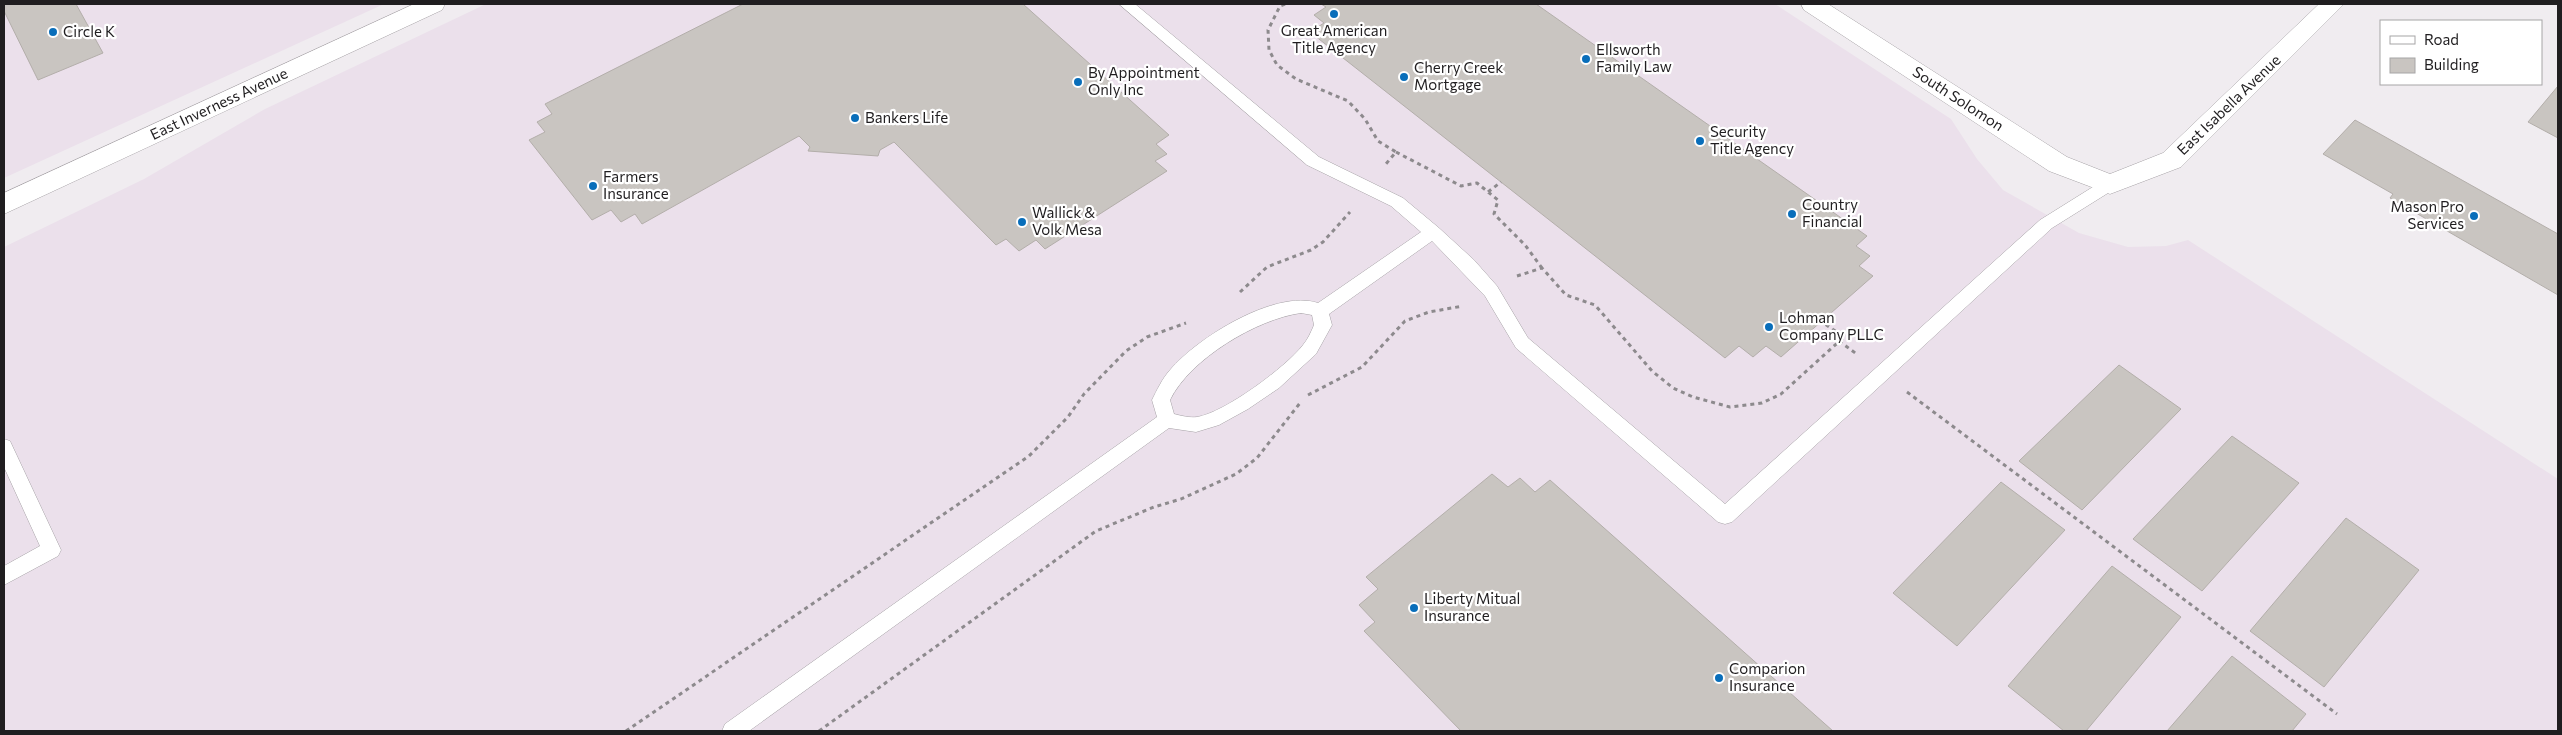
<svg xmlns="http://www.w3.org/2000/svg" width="2562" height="735" font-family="Commissioner,sans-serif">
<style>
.built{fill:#ebe0eb}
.building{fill:#c9c5c1;stroke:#b3aeaa}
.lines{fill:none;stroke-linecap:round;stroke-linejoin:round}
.lane-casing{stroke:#a6a2a6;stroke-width:1}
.street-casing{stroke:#a6a2a6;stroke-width:1}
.path{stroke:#8d8a8d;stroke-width:3;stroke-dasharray:4 4;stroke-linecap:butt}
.lane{fill:#fff;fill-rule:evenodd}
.street{fill:#fff;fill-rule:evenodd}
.poi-dot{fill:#096eba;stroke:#fff;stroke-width:2}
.labels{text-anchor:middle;stroke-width:4.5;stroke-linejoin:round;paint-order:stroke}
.poi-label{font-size:15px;fill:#201e20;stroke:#fff;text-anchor:start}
.street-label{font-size:15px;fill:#201e20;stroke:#fff}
</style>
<rect width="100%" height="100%" fill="#f0ecf0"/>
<path class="built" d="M4 4H384L4 178Z
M486 4H1775L1951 119 1977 159 2003 190 2079 233 2128 247 2166 246 2188 240 2558 479V731H4V247L144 179 265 109Z"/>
<path class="building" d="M4 4H76L103 53 38 80 4 11Z
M743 4H1023L1169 135 1156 144 1167 154 1155 161 1167 171 1045 249 1036 240 1019 251 1006 239 996 245 894 142 880 150 878 156 808 151 810 147 799 136 642 224 635 214 621 222 611 210 592 220 529 140 545 132 537 122 552 114 545 104Z
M1321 4H1536L1867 236 1856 246 1870 256 1859 266 1873 276 1781 357 1766 346 1753 357 1739 346 1725 358 1310 32 1324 23 1314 15 1326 7Z
M2558 86V138L2528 122Z
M2355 120 2558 234V295L2390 198 2393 194 2323 154Z
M2119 365 2181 409 2082 510 2019 461Z
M2232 436 2299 483 2202 591 2133 539Z
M1492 474 1508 487 1520 478 1535 492 1550 480 1833 731H1461L1364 631 1375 622 1359 605 1378 589 1366 577Z
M2001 482 2065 530 1957 646 1893 593Z
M2346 518 2419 570 2324 687 2250 631Z
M2112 566 2181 617 2086 731H2064L2008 686Z
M2232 656 2306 714 2292 731H2167Z"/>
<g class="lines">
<g class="lane-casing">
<path id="lane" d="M1119 4H1135L1319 157 1403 198 1439 228 1474 260 1497 286 1528 338 1725 504 2040 220 2104 180H2116L2118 184 2116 188 2052 228 1732 522 1725 524 1718 522 1516 348 1485 296 1432 241 1329 314 1332 325 1316 354 1279 388 1248 409 1219 425 1196 432 1169 428 749 731H722L725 724 1157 417 1152 400C1157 390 1162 379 1170 370 1197 338 1275 289 1318 303L1421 232 1391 206 1307 165ZM1301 313 1312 315 1314 325C1311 332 1308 339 1303 345 1286 367 1224 413 1197 417 1190 418 1182 416 1174 414L1170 400C1190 359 1257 319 1301 313Z
M4 439 10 441 61 550 58 556 4 585V566L40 546 4 467Z"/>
</g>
<g class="street-casing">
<path id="street" d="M414 4H445L442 10 4 214V193Z
M1801 4H1828L2067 157 2110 174 2163 153 2319 4H2344L2181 167 2110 194 2049 171 1804 10Z"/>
</g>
<path class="path" d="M1285 4 1280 6 1268 30 1269 50 1277 65 1296 79 1348 101 1365 119 1378 141 1396 152 1385 165
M1396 152 1461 186 1477 183 1498 200 1494 214 1525 245 1542 268
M1488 192 1501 182
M1517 276 1542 268 1566 295 1595 305 1652 371 1673 388 1693 397 1730 407 1762 403 1781 394 1844 337 1822 322
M1240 292 1267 267 1311 250 1323 242 1350 212
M1839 341 1858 355
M1907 392 2337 714
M1308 395 1362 367 1405 321 1429 312 1463 306
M626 731 1029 456 1068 417 1084 394 1126 351 1147 337 1186 323
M819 731 1096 531 1154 507 1181 499 1236 474 1257 458 1300 403"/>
<use href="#lane" class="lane"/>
<use href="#street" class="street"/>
</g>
<g class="poi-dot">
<circle cx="1334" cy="14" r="5"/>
<circle cx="53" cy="32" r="5"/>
<circle cx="1586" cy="59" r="5"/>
<circle cx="1404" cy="77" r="5"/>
<circle cx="1078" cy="82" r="5"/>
<circle cx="855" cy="118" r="5"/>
<circle cx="1700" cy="141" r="5"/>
<circle cx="593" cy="186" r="5"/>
<circle cx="1792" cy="214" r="5"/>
<circle cx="2474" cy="216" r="5"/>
<circle cx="1022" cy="222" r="5"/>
<circle cx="1769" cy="327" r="5"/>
<circle cx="1414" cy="608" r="5"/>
<circle cx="1719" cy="678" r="5"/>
</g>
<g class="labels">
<g class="poi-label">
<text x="1334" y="36" text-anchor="middle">Great American<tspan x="1334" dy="17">Title Agency</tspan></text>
<text x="63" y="37">Circle K</text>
<text x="1596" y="55">Ellsworth<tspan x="1596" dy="17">Family Law</tspan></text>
<text x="1414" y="73">Cherry Creek<tspan x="1414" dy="17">Mortgage</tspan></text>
<text x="1088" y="78">By Appointment<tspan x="1088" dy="17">Only Inc</tspan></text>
<text x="865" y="123">Bankers Life</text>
<text x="1710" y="137">Security<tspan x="1710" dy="17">Title Agency</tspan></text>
<text x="603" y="182">Farmers<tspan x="603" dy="17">Insurance</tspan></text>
<text x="1802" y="210">Country<tspan x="1802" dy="17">Financial</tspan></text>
<text x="2464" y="212" text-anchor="end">Mason Pro<tspan x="2464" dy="17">Services</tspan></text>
<text x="1032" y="218">Wallick &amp;<tspan x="1032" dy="17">Volk Mesa</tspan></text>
<text x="1779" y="323">Lohman<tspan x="1779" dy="17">Company PLLC</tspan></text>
<text x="1424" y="604">Liberty Mitual<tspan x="1424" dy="17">Insurance</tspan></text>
<text x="1729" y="674">Comparion<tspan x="1729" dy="17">Insurance</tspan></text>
</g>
<g class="street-label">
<text transform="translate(1958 99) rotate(33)" y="5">South Solomon</text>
<text transform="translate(219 104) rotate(-25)" y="5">East Inverness Avenue</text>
<text transform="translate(2229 105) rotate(-44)" y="5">East Isabella Avenue</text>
</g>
</g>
<rect width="2562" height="735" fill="none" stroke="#201e20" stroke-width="10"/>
<rect x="2380" y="20" width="162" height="65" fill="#ffffff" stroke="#a6a5a6"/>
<rect x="2390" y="36" width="25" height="8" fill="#ffffff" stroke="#a6a5a6"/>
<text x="2424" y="45" font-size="15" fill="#201e20">Road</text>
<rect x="2390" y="58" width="25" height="15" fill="#c9c5c1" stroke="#a6a5a6"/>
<text x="2424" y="70" font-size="15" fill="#201e20">Building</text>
</svg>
